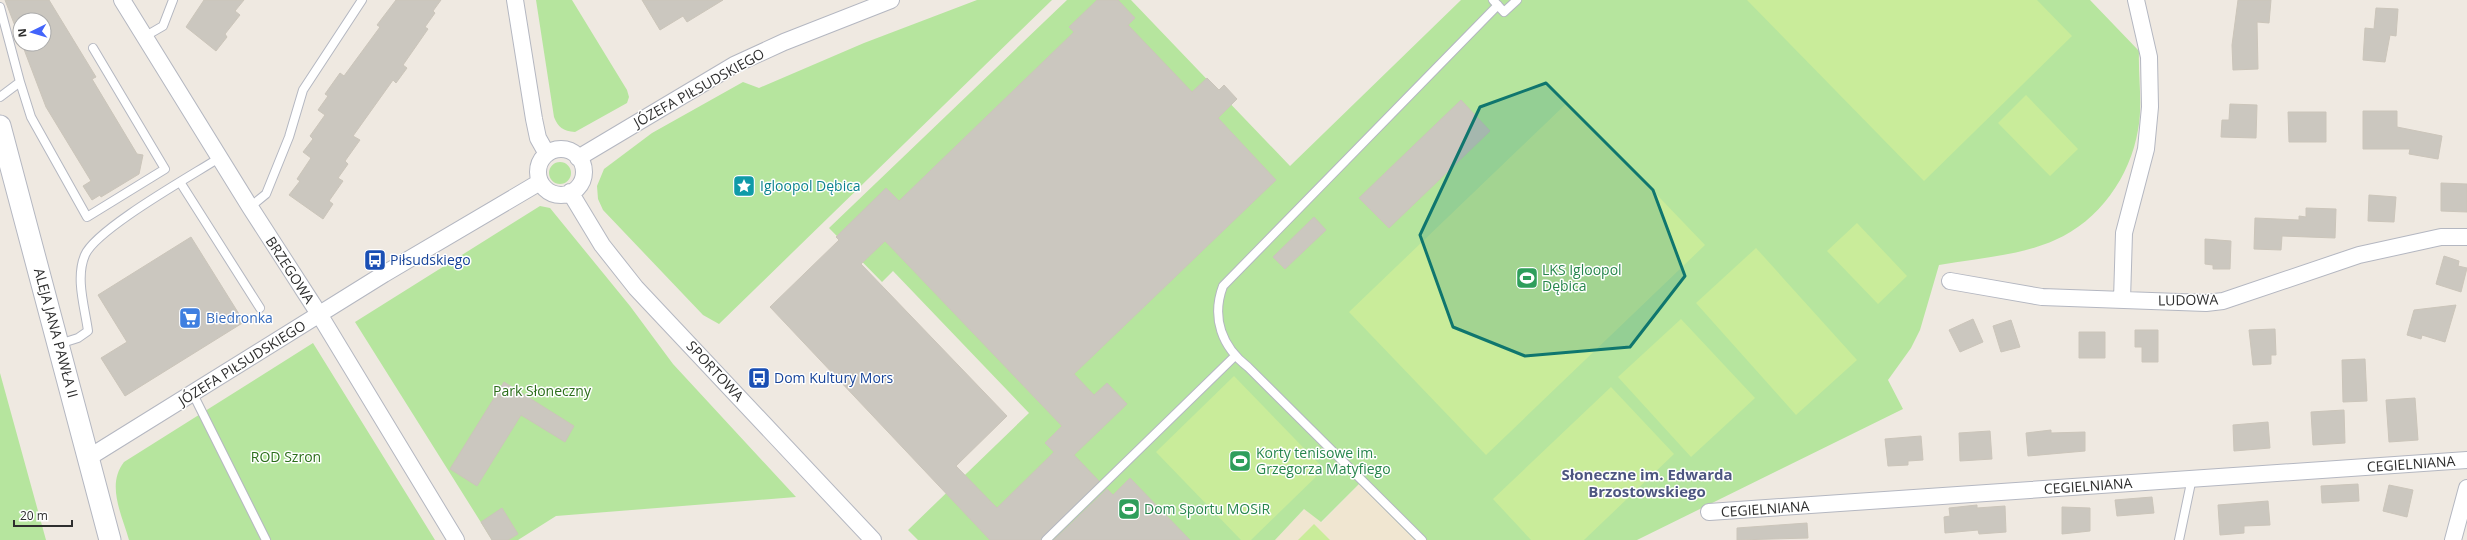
<svg xmlns="http://www.w3.org/2000/svg" width="2467" height="540" font-family="'Open Sans',sans-serif">
<style>
.education{fill:#f0e6d1}
.green{fill:#b6e59e}
.pitch{fill:#c9ec9a}
.building{fill:#cbc7bf;stroke:#cbc5ba;fill-rule:evenodd}
.lines{fill:none;stroke-linecap:round;stroke-linejoin:round}
.service-casing{stroke:#b4b7c1;stroke-width:10}
.minor-casing{stroke:#b4b7c1;stroke-width:18}
.tertiary-casing{stroke:#b4b7c1;stroke-width:23}
.service{stroke:#fff;stroke-width:8}
.minor{stroke:#fff;stroke-width:16}
.tertiary{stroke:#fff;stroke-width:21}
.marked{fill:#0f766e;fill-opacity:0.2;stroke:#0f766e;stroke-width:3;stroke-linejoin:round}
.labels{text-anchor:middle;stroke-width:3;stroke-linejoin:round;paint-order:stroke}
.street-label{font-size:14px;fill:#2e2e2e;stroke:#fff}
.culture-label{font-size:14px;fill:#0d838f;stroke:#fff;text-anchor:start}
.transit-label{font-size:14px;fill:#164399;stroke:#fff;text-anchor:start}
.leisure-label{font-size:14px;fill:#27864d;stroke:#fff;text-anchor:start}
.shop-label{font-size:14px;fill:#366cbe;stroke:#fff;text-anchor:start}
.park-label{font-size:14px;fill:#2c6e1b;stroke:#fff}
.neighbourhood-label{font-size:15px;font-weight:bold;fill:#4d5680;stroke:#fff}
</style>
<rect width="100%" height="100%" fill="#efe9e1"/>
<path class="education" d="M1359 484 1415 540H1275L1304 509 1322 522Z"/>
<path class="green" d="M536 0H572L627 90 629 97 627 103 575 132C563 131 558 127 554 117Z
M977 0H1052L719 324 703 315 603 210 598 199 597 186 604 169 652 133 743 82 759 88 864 43Z
M1067 0H1131L1290 166 1461 0H2090L2139 51C2138 77 2143 104 2138 130 2130 177 2099 221 2055 240 2020 256 1977 258 1939 265L1920 330 1911 348 1888 380 1903 409 1637 540H1415L1359 484 1321 522 1304 509 1275 540H918L908 530 1029 413 893 271 882 282 829 228Z
M549 173a11 11 0 1 1 22 0a11 11 0 1 1-22 0Z
M540 206 550 208 630 306 673 364 796 497 556 516 518 540H492L355 322Z
M313 343 435 540H129C122 515 106 485 124 462Z
M0 373 46 540H0Z"/>
<path class="pitch" d="M1747 0H2037L2072 36 1924 181Z
M2026 95 2078 149 2050 176 1998 123Z
M1568 102 1705 245 1486 455 1349 312Z
M1857 223 1907 276 1878 304 1827 251Z
M1756 248 1857 360 1796 415 1696 303Z
M1681 319 1755 398 1691 457 1618 377Z
M1234 376 1324 469 1251 540H1241L1156 452Z
M1611 387 1674 454 1584 540H1531L1493 499Z
M1314 524 1330 540H1298Z"/>
<path class="building" d="M5 0H49L96 77 92 79 137 154 143 155 139 174 101 197 100 195 92 200 83 186 91 181 46 107 22 44H44V20H20V39Z
M204 0H244L235 11 240 15 225 34 227 37 216 51 186 27Z
M396 0H441L433 11 435 13 425 27 428 29 403 65 407 68 396 83 393 80 353 136 360 140 345 161 348 164 338 178 343 181 329 201 333 204 323 219 289 195 300 181 297 179 311 158 303 152 313 139 310 136 325 115 318 110 328 96 325 94 340 73 344 76 380 27 377 25Z
M642 0H723L687 22 683 16 660 30Z
M1097 0H1118L1135 18 1128 25 1192 92 1207 78 1219 90 1224 85 1237 99 1218 118 1276 180 1074 374 1094 395 1107 383 1127 404 1074 455 1099 481 1041 540H990L770 307 839 240 836 237 886 188 899 201 1074 32 1069 27ZM885 241 1062 426 1045 443 1054 452 997 508 956 466 1007 416 861 264Z
M2238 0H2271L2269 23 2257 22 2258 69 2233 70 2232 45Z
M2376 8 2398 9 2396 36 2390 35 2385 62 2363 60 2365 28 2374 29Z
M1461 100 1490 131 1389 228 1359 198Z
M2230 104 2257 105 2256 138 2221 137 2222 120H2229Z
M2363 111H2397V127L2442 136 2438 159 2409 154 2410 149H2363Z
M2288 112H2326V142H2289Z
M2441 183 2467 184V212L2441 211Z
M2369 195 2396 197 2394 222 2368 221Z
M2306 208 2336 209 2335 238 2282 236 2281 250 2254 249 2255 218 2299 220V216L2306 217Z
M1314 217 1326 230 1285 269 1273 257Z
M191 237 244 322 125 396 101 358 127 342 98 295Z
M2205 239 2231 241 2230 269H2213V265L2205 264Z
M2444 256 2459 261 2458 266 2467 268 2461 292 2436 284Z
M2456 305 2445 342 2422 335 2421 339 2407 335 2414 310Z
M1973 319 1983 342 1960 352 1949 330Z
M2011 320 2020 347 2001 352 1993 326Z
M2275 329 2276 355H2271V364L2253 365 2249 330Z
M2135 330H2158V362H2142V347H2135Z
M2079 332H2105V358H2079Z
M2365 359 2367 401 2343 402 2342 360Z
M504 382 574 426 565 442 521 415 477 486 450 469Z
M2415 398 2418 440 2389 442 2386 400Z
M2344 410 2345 443 2313 445 2311 412Z
M2268 422 2270 448 2234 451 2233 425Z
M2051 430V433L2085 432V451L2028 456 2026 433Z
M1990 431 1992 459 1960 461 1959 433Z
M1921 436 1923 460 1908 461V465L1888 466 1885 439Z
M1130 478 1190 540H1054L1107 489 1113 495Z
M2358 484 2359 501 2322 503 2321 486Z
M2389 485 2413 490 2407 517 2383 511Z
M2152 497 2154 513 2117 516 2115 500Z
M2268 501 2270 525 2244 526V533L2220 535 2218 505Z
M1977 505V508L2005 506 2006 532 1979 534 1978 530 1945 533 1944 517 1950 516 1949 508Z
M2062 507 2090 508V531L2062 534Z
M502 508 518 534 508 540H492L481 522Z
M1807 523 1808 538 1737 540V528Z"/>
<g class="lines">
<g class="service-casing">
<path id="service" d="M1493 0 1504 12 1517 0
M0 7 20 82 0 97
M144 37 163 26 173 0
M20 82 31 117 87 217 165 169 93 48
M180 182 260 308
M250 207 266 194 289 137 303 90 362 0
M59 344 78 338 88 331C85 308 75 278 85 255 96 229 191 176 219 158
M193 394 266 540
M1046 540 1235 356
M1422 540 1248 367C1222 347 1211 318 1223 286L1498 5
M2179 540 2192 478"/>
</g>
<g class="minor-casing">
<path id="minor" d="M122 0 250 207 319 314 456 540
M515 0 534 119 538 138 547 154
M538 172a23 23 0 1 1 46 0a23 23 0 1 1-46 0Z
M578 158 734 65 784 42 891 0
M570 192 602 245 636 288 873 540
M1950 281 2042 297 2206 303 2223 301 2359 255 2441 237H2467
M2122 300 2124 233 2146 149 2150 107 2149 57 2136 0
M88 458 384 274 540 182
M1709 512 2467 460
M2453 540 2467 488"/>
</g>
<g class="tertiary-casing">
<path id="tertiary" d="M0 126 110 540"/>
</g>
<use href="#service" class="service"/>
<use href="#minor" class="minor"/>
<use href="#tertiary" class="tertiary"/>
</g>
<path class="marked" d="M1546 83 1653 190 1685 276 1630 347 1525 356 1453 327 1420 235 1480 107Z"/>
<defs>
<g id="sight-square" transform="scale(1.15)"><rect x="-9" y="-9" width="18" height="18" rx="4" fill="#0f9aa8" stroke="#fff"/><path d="M0-6L1.8-2.2L6-1.7L2.9 1.2L3.7 5.4L0 3.3L-3.7 5.4L-2.9 1.2L-6-1.7L-1.8-2.2Z" fill="#fff"/></g>
<g id="bus-square" transform="scale(1.15)"><rect x="-9" y="-9" width="18" height="18" rx="4" fill="#1a4fb4" stroke="#fff"/><path d="M-5-6H5V4H4V6H2V4H-2V6H-4V4H-5ZM-3.5-4V0h7V-4ZM-3.5 1.2v1.5H-2V1.2ZM2 1.2v1.5H3.5V1.2Z" fill="#fff"/></g>
<g id="stadium-square" transform="scale(1.15)"><rect x="-9" y="-9" width="18" height="18" rx="4" fill="#2e9e5b" stroke="#fff"/><path d="M0-5a6.5 5 0 1 0 0 10a6.5 5 0 1 0 0-10ZM-3.5-1.8h7v3.6h-7Z" fill="#fff"/></g>
<g id="supermarket-square" transform="scale(1.15)"><rect x="-9" y="-9" width="18" height="18" rx="4" fill="#3f7fe0" stroke="#fff"/><path d="M-6-5.5h2.5l.6 2H6L4.5 2H-2.5L-4.4-4H-6ZM-1.5 3.2a1.3 1.3 0 1 0 .1 0ZM3 3.2a1.3 1.3 0 1 0 .1 0Z" fill="#fff"/></g>
</defs>
<g fill-rule="evenodd">
<use href="#sight-square" x="744" y="186"/>
<use href="#bus-square" x="375" y="260"/>
<use href="#stadium-square" x="1527" y="278"/>
<use href="#supermarket-square" x="190" y="318"/>
<use href="#bus-square" x="759" y="378"/>
<use href="#stadium-square" x="1240" y="461"/>
<use href="#stadium-square" x="1129" y="509"/>
</g>
<g class="labels">
<g class="street-label">
<text transform="translate(699 88) rotate(-29)" y="5">JÓZEFA PIŁSUDSKIEGO</text>
<text transform="translate(290 270) rotate(57)" y="5">BRZEGOWA</text>
<text transform="translate(2188 300) rotate(-1)" y="5">LUDOWA</text>
<text transform="translate(56 333) rotate(75)" y="5">ALEJA JANA PAWŁA II</text>
<text transform="translate(242 363) rotate(-32)" y="5">JÓZEFA PIŁSUDSKIEGO</text>
<text transform="translate(715 371) rotate(47)" y="5">SPORTOWA</text>
<text transform="translate(2411 464) rotate(-4)" y="5">CEGIELNIANA</text>
<text transform="translate(2088 486) rotate(-4)" y="5">CEGIELNIANA</text>
<text transform="translate(1765 509) rotate(-4)" y="5">CEGIELNIANA</text>
</g>
<g class="culture-label">
<text x="760" y="191">Igloopol Dębica</text>
</g>
<g class="transit-label">
<text x="390" y="265">Piłsudskiego</text>
<text x="774" y="383">Dom Kultury Mors</text>
</g>
<g class="leisure-label">
<text x="1542" y="275">LKS Igloopol<tspan x="1542" dy="16">Dębica</tspan></text>
<text x="1256" y="458">Korty tenisowe im.<tspan x="1256" dy="16">Grzegorza Matyfiego</tspan></text>
<text x="1144" y="514">Dom Sportu MOSiR</text>
</g>
<g class="shop-label">
<text x="206" y="323">Biedronka</text>
</g>
<g class="park-label">
<text x="542" y="396">Park Słoneczny</text>
<text x="286" y="462">ROD Szron</text>
</g>
<g class="neighbourhood-label">
<text x="1647" y="480">Słoneczne im. Edwarda<tspan x="1647" dy="17">Brzostowskiego</tspan></text>
</g>
</g>
<g transform="translate(32 32) rotate(265)"><circle r="19" fill="#ffffff" stroke="#ababab"/>
<path d="M0-3L7 15L0 10L-7 15Z" fill="#4264fb"/>
<text y="-6" font-size="11" font-weight="bold" text-anchor="middle" fill="#2e2e2e">N</text>
</g>
<path d="M14 520v6h58v-6" fill="none" stroke="#2e2e2e" stroke-width="2"/>
<text x="20" y="520" font-size="12" fill="#2e2e2e" stroke="#ffffff" stroke-width="3" paint-order="stroke">20 m</text>
</svg>
